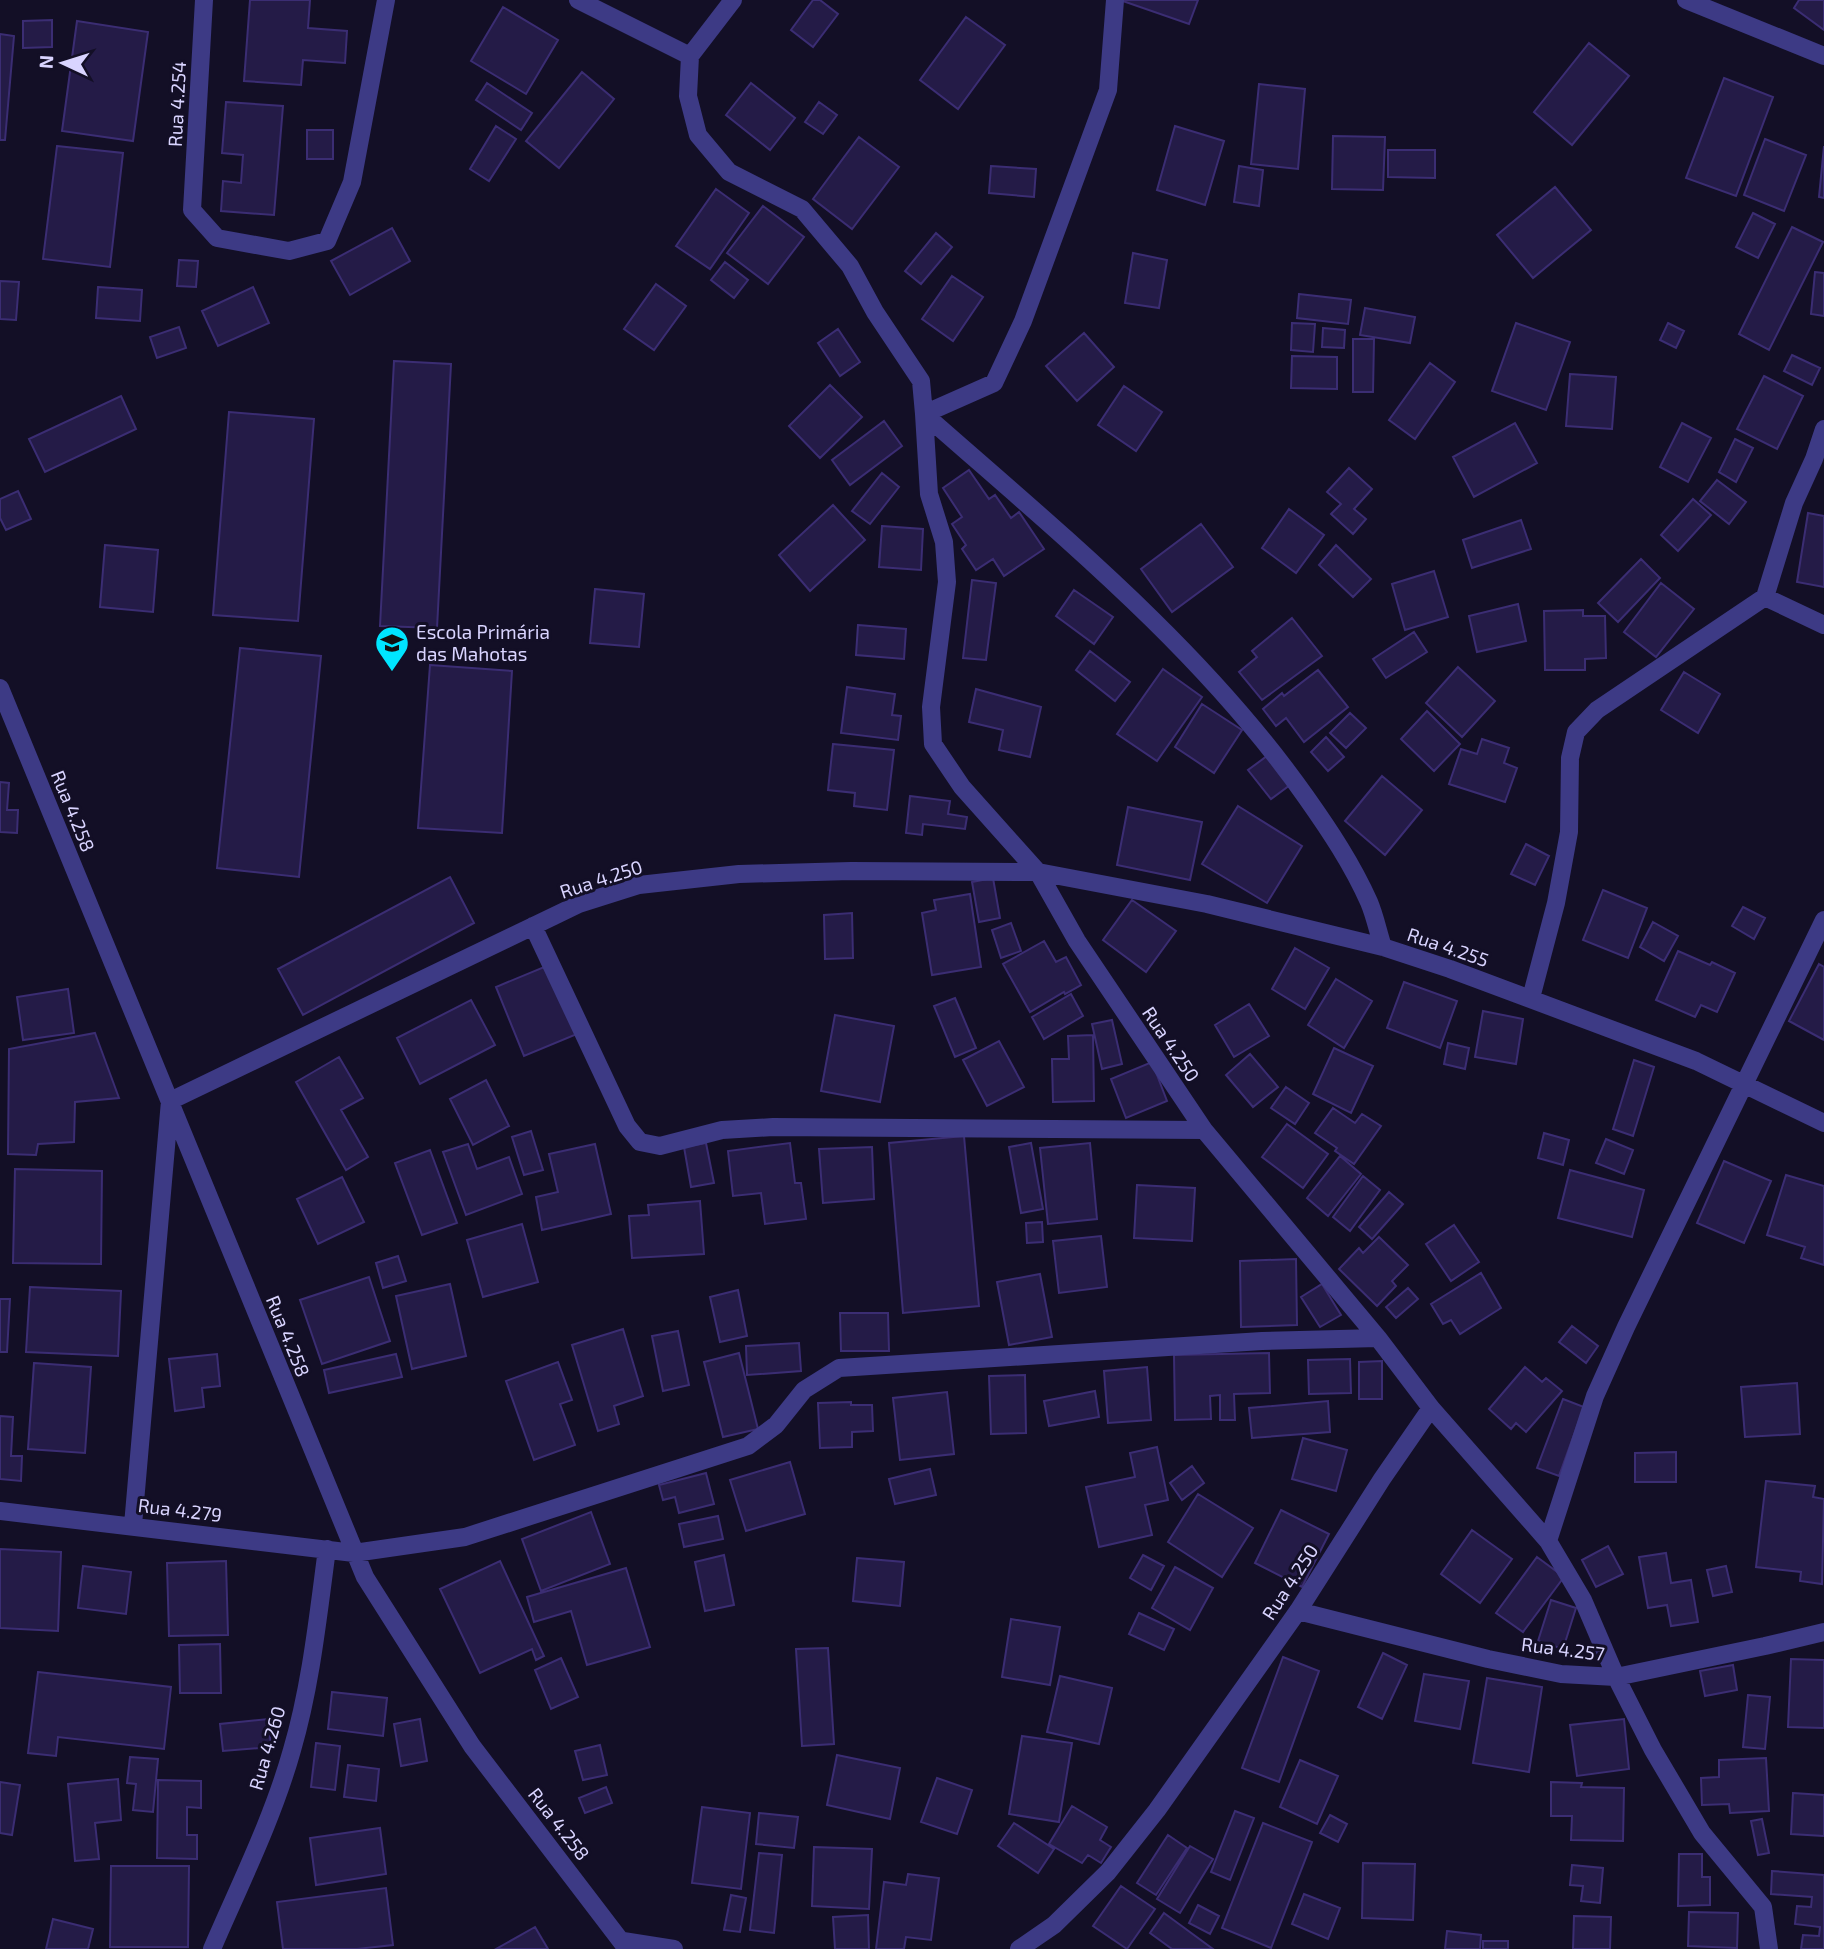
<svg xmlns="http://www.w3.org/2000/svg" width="1824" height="1949" font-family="'Exo 2',sans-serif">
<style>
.building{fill:#241b47;stroke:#3b2d73;stroke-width:2}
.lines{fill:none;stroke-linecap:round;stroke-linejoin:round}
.street{stroke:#3d3a85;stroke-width:18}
.labels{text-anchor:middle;stroke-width:6;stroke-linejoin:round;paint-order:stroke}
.street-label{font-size:19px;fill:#d9d4ff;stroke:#130f26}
.poi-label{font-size:19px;fill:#d9d4ff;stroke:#130f26;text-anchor:start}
</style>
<rect width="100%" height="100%" fill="#130f26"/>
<path class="building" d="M250 0H310L308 28 347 31 345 63 303 60 301 85 244 81Z
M813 0H820L838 14 813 47 791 30Z
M1120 0H1198L1189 24Z
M1799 0H1824V30L1794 8Z
M503 7 558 40 526 94 471 61Z
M966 17 1005 45 958 109 920 80Z
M52 20V47L23 48V21Z
M77 21 148 32 133 141 62 131Z
M0 34 14 36 5 140H0Z
M1589 43 1629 76 1572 145 1534 112Z
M582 72 614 99 559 168 526 141Z
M1724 78 1773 97 1736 196 1686 178Z
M487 83 532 113 521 130 476 100Z
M751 83 795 118 770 150 726 115Z
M1259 84 1305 89 1298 169 1251 164Z
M226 102 283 106 274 215 221 211 223 181 241 183 243 155 222 153Z
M819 102 837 115 823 134 805 122Z
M496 126 516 139 489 181 470 169Z
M1175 126 1224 141 1205 205 1157 190Z
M307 130H333V159H307Z
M1333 136 1385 137 1383 190 1332 189Z
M859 137 899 167 852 229 813 199Z
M1765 139 1806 155 1784 211 1744 195Z
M57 146 123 153 110 267 43 259Z
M1824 146V198L1819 197Z
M1388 150H1435V178L1388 177Z
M991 166 1036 169 1034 197 989 193Z
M1239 166 1263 170 1259 206 1234 202Z
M1555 187 1591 230 1533 278 1497 235Z
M716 189 749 213 710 269 676 246Z
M763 206 804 237 768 284 727 253Z
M1753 213 1775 224 1758 258 1736 247Z
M1792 227 1823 242 1769 350 1739 334Z
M392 228 410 261 350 295 331 261Z
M936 233 952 247 921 284 905 271Z
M1133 253 1167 260 1159 308 1125 303Z
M179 260 198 261 196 287 177 286Z
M725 262 748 280 734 298 711 280Z
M1815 272 1824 273V316L1811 314Z
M952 276 983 297 953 341 922 319Z
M0 281 19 282 16 320 0 319Z
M656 284 686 306 654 350 624 329Z
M98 287 142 290 140 321 96 318Z
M253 287 269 323 218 346 202 311Z
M1299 294 1351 300 1348 324 1297 318Z
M1365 308 1415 317 1410 343 1360 335Z
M1292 323 1315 324 1313 352 1291 350Z
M1516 323 1570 342 1546 410 1492 391Z
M1668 323 1684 331 1676 348 1660 340Z
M179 327 186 348 157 358 150 337Z
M1323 328 1345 330 1344 348 1322 347Z
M838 329 860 362 840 376 818 343Z
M1084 333 1114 367 1077 401 1046 366Z
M1353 339H1374L1373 392H1353Z
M1792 355 1820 368 1812 385 1784 371Z
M1292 356 1337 357V389L1291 388Z
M394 361 451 364 437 628 380 626Z
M1430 363 1455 382 1415 439 1389 420Z
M1570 374 1616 377 1612 429 1566 426Z
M1764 376 1803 396 1777 449 1737 429Z
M830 385 862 417 820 458 789 426Z
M1124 386 1162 412 1136 451 1098 425Z
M121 396 136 429 45 472 29 439Z
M229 412 314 419 298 621 213 615Z
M884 421 902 446 850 485 832 460Z
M1515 423 1537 463 1474 497 1453 457Z
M1682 423 1711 438 1688 482 1660 467Z
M1735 439 1753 448 1736 482 1719 472Z
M1349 468 1372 489 1354 509 1366 519 1353 534 1331 514 1341 504 1327 492Z
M969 470 989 499 995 495 1011 518 1019 512 1044 549 1004 576 993 559 976 570 962 549 966 545 952 524 962 517 943 488Z
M882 473 899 487 870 524 852 511Z
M1717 480 1746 502 1729 524 1700 501Z
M18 491 31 519 6 530 0 518V499Z
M1693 499 1711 515 1678 551 1661 535Z
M833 505 865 540 810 591 779 555Z
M1289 509 1324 535 1296 573 1262 548Z
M1808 513 1824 516V587L1797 582Z
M1521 520 1531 549 1472 568 1463 540Z
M1201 524 1233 567 1172 612 1141 569Z
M882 526 923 529 921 570 879 567Z
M105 545 158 550 153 612 100 607Z
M1336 545 1371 579 1353 597 1319 565Z
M1641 559 1660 578 1618 622 1598 603Z
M1434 571 1448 617 1405 630 1392 584Z
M972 580 996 583 986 660 963 658Z
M1661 583 1694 609 1656 657 1624 632Z
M595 589 644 594 639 647 590 643Z
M1074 590 1113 617 1094 644 1056 616Z
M1518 604 1526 641 1477 652 1469 616Z
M1583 610V616H1605L1606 658 1585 659V670H1545L1544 611Z
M1292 618 1322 656 1262 700 1239 672 1257 657 1252 651Z
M858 625 906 629 904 659 856 655Z
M1414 632 1427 652 1386 678 1373 659Z
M240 648 321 656 299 877 217 868Z
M1090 651 1130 682 1115 701 1076 670Z
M430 665 512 671 502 833 418 828Z
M1458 667 1495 701 1462 737 1426 703Z
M1163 669 1202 697 1157 761 1117 734Z
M1318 670 1348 707 1304 742 1286 718 1276 726 1263 709 1282 693 1284 696Z
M1684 672 1720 694 1698 733 1661 710Z
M847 687 895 694 892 715 901 716 898 740 841 733Z
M976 689 1041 707 1030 757 999 750 1003 730 969 722Z
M1202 704 1242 730 1214 773 1175 747Z
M1427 711 1460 744 1434 771 1401 739Z
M1350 713 1366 728 1346 748 1330 733Z
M1326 737 1344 757 1328 771 1311 752Z
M1482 739 1509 748 1504 763 1517 768 1505 802 1449 784 1461 749 1477 754Z
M833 744 894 750 887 810 854 806 855 793 828 790Z
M1267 756 1290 785 1271 799 1248 770Z
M1382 776 1422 810 1385 855 1345 821Z
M0 782 9 783 7 810H18L17 833 0 832Z
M910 796 950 801 948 814 967 817 965 829 923 824 922 835 906 833Z
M1238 806 1302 846 1267 903 1202 864Z
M1128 807 1202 822 1190 880 1117 865Z
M1526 844 1549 856 1535 885 1511 874Z
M450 877 474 923 303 1015 278 969Z
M993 878 1000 918 979 922 972 882Z
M1603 890 1647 908 1628 958 1583 940Z
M970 894 981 967 932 975 922 913 936 910 934 900Z
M1132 900 1176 931 1146 972 1103 940Z
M1743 907 1765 918 1754 939 1732 926Z
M852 913 853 958 825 959 824 915Z
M1653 922 1678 936 1664 961 1640 947Z
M1011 923 1021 951 1001 958 992 930Z
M1044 941 1056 962 1066 957 1081 985 1065 994 1064 992 1030 1012 1003 964Z
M1295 948 1329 968 1305 1009 1272 989Z
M1678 951 1710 965 1712 962 1735 973 1717 1012 1701 1005 1695 1017 1656 1000Z
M1819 964 1824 967V1040L1789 1021Z
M549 965 577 1034 524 1056 496 987Z
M1336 979 1372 1001 1344 1048 1308 1025Z
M1404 982 1457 1001 1440 1048 1387 1028Z
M68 989 74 1033 23 1040 17 997Z
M1071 994 1083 1016 1044 1039 1032 1017Z
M955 998 976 1048 955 1057 934 1006Z
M471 1000 495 1045 420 1084 397 1038Z
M1249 1004 1269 1036 1234 1057 1215 1025Z
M1483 1011 1523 1019 1516 1064 1475 1057Z
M835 1015 894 1026 880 1102 821 1091Z
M1112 1020 1122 1064 1102 1069 1092 1024Z
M95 1033 119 1098 75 1102 74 1142 38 1144 36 1155 8 1154 9 1049Z
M1093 1035 1094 1101 1053 1102 1052 1059H1069L1068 1036Z
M999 1041 1024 1087 987 1106 963 1060Z
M1448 1043 1469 1048 1465 1069 1444 1064Z
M1334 1048 1373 1066 1351 1113 1313 1094Z
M1250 1054 1278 1087 1253 1107 1226 1075Z
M339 1057 363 1098 341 1110 368 1157 346 1170 296 1082Z
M1634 1060 1654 1067 1633 1136 1613 1129Z
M1152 1062 1167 1101 1126 1118 1111 1079Z
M486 1080 509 1126 473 1145 450 1099Z
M1286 1087 1309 1103 1295 1124 1271 1108Z
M1333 1108 1355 1123 1362 1114 1381 1126 1354 1164 1335 1151 1337 1148 1315 1133Z
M1287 1124 1328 1154 1303 1188 1262 1157Z
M531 1131 543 1170 524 1175 512 1137Z
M1544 1133 1569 1140 1563 1165 1538 1158Z
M964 1136 979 1306 903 1313 889 1143Z
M1606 1139 1633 1150 1624 1174 1596 1163Z
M706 1143 714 1183 691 1187 684 1147Z
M790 1143 795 1183H801L806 1219 765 1224 761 1193 733 1196 728 1151Z
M1031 1143 1043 1209 1021 1213 1009 1147Z
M1090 1143 1097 1219 1048 1224 1040 1148Z
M468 1144 477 1169 509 1157 522 1194 466 1215 443 1152Z
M595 1144 611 1214 542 1230 536 1197 558 1192 549 1154Z
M872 1147 874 1199 823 1203 819 1149Z
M430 1150 457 1223 422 1235 395 1163Z
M1340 1156 1361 1174 1328 1216 1307 1198Z
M1724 1161 1771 1181 1744 1243 1697 1223Z
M15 1169 102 1171 101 1264 13 1263Z
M1570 1170 1644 1190 1632 1237 1558 1218Z
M1786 1175 1824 1186V1265L1801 1258 1805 1247 1767 1235Z
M1363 1176 1380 1190 1350 1231 1333 1217Z
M342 1177 364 1222 318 1244 297 1199Z
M1137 1185 1195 1188 1192 1241 1134 1238Z
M1389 1192 1403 1204 1372 1239 1359 1227Z
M700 1201 704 1254 632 1258 629 1216 649 1215 648 1205Z
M1042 1222 1043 1242 1027 1243 1026 1223Z
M522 1224 538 1282 483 1297 467 1240Z
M1454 1225 1479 1262 1451 1281 1426 1244Z
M1101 1236 1107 1287 1059 1293 1053 1241Z
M1379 1237 1408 1265 1392 1281 1396 1286 1377 1306 1339 1269 1359 1248 1363 1253Z
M398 1256 406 1281 383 1288 376 1263Z
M1296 1259 1297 1325 1241 1327 1240 1261Z
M1481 1273 1501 1308 1460 1334 1451 1320 1443 1324 1431 1304Z
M1040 1274 1052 1337 1009 1345 997 1282Z
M369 1277 390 1341 322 1364 300 1300Z
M450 1284 466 1356 412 1369 396 1296Z
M1322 1284 1341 1315 1320 1327 1301 1297Z
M30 1287 121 1291 118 1356 26 1352Z
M1408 1288 1418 1299 1396 1318 1386 1307Z
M738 1290 747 1336 720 1342 710 1297Z
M0 1299H10L7 1352H0Z
M840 1313H888L889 1351H841Z
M1572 1326 1598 1346 1586 1363 1559 1342Z
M623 1329 643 1396 614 1406 619 1424 598 1431 572 1345Z
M678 1331 689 1385 663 1391 652 1336Z
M799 1343 801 1371 747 1375 746 1346Z
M739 1353 758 1429 723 1437 704 1362Z
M1269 1353 1270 1393 1234 1394 1235 1420H1220V1395L1210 1396 1211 1419 1175 1420 1174 1355Z
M217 1354 220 1386 202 1388 204 1407 175 1411 169 1359Z
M396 1354 402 1377 329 1393 324 1370Z
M1350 1359 1351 1393 1309 1394 1308 1360Z
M1382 1361V1399H1359V1362Z
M558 1362 572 1400 560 1404 575 1445 534 1460 506 1381Z
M34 1363 91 1367 85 1453 28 1449Z
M1147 1367 1151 1420 1108 1423 1104 1371Z
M1525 1367 1542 1382 1546 1378 1562 1391 1526 1432 1516 1423 1511 1429 1489 1409Z
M1025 1375 1026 1433 991 1434 989 1376Z
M1797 1383 1800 1434 1745 1437 1741 1387Z
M1095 1391 1099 1417 1049 1426 1044 1401Z
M947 1392 954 1454 900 1460 893 1398Z
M1563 1399 1584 1407 1559 1476 1537 1468Z
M1328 1401 1330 1432 1252 1438 1249 1408Z
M851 1402V1405H872L873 1431 852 1432V1447L820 1448 818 1403Z
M0 1416 13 1417 11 1456H22L21 1481 0 1479Z
M1303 1438 1347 1450 1336 1491 1292 1479Z
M1157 1447 1168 1500 1145 1505 1152 1535 1099 1547 1086 1487 1135 1477 1130 1453Z
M1676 1452V1482H1635V1453Z
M790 1462 805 1514 746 1531 730 1480Z
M1192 1466 1204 1483 1182 1500 1170 1483Z
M930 1469 936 1495 895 1504 889 1479Z
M706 1473 714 1504 679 1513 675 1497 663 1500 659 1485Z
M1766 1481 1815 1486 1813 1497 1824 1499 1822 1584 1800 1581 1801 1572 1756 1567Z
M1198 1494 1253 1528 1222 1577 1168 1542Z
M1281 1510 1329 1534 1302 1587 1255 1563Z
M591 1512 610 1564 541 1591 522 1539Z
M718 1516 723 1539 684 1547 679 1524Z
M1472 1530 1512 1559 1480 1603 1441 1574Z
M1608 1546 1623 1574 1596 1587 1582 1560Z
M0 1549 61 1552 58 1631 0 1628Z
M1666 1553 1671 1583 1691 1580 1698 1622 1671 1626 1667 1605 1648 1608 1639 1557Z
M724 1555 734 1605 705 1611 695 1562Z
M1143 1555 1164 1566 1151 1590 1130 1578Z
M1537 1557 1564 1577 1523 1632 1496 1613Z
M857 1558 904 1562 900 1606 853 1601Z
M226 1561 228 1635 169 1636 167 1563Z
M500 1561 544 1656 536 1660 532 1649 480 1673 440 1589Z
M83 1566 131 1572 126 1614 78 1608Z
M1726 1566 1732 1592 1713 1596 1707 1570Z
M1175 1567 1213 1588 1190 1630 1152 1608Z
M626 1568 650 1647 587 1665 571 1611 534 1622 527 1597Z
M1551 1600 1576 1608 1563 1649 1538 1641Z
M1139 1613 1174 1629 1164 1650 1129 1634Z
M1011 1619 1060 1627 1050 1685 1002 1677Z
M220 1644 221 1693H180L179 1645Z
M828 1648 834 1744 802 1746 796 1649Z
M1383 1653 1407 1665 1382 1719 1358 1707Z
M1283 1657 1319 1671 1279 1782 1242 1768Z
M561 1658 578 1697 551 1709 535 1670Z
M1791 1659 1824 1660V1728L1788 1727Z
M1733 1665 1737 1690 1705 1696 1700 1671Z
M38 1672 171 1687 164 1749 58 1737 56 1756 28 1753Z
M1424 1674 1469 1681 1460 1729 1415 1721Z
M1060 1676 1112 1688 1099 1744 1047 1732Z
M1487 1678 1542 1687 1529 1772 1473 1763Z
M332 1692 387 1698 383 1736 328 1729Z
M1748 1695 1770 1697 1765 1749 1743 1747Z
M268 1719 271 1747 223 1751 220 1724Z
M420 1719 427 1761 401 1766 394 1724Z
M1624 1719 1629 1769 1577 1776 1570 1725Z
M1022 1736 1072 1743 1059 1822 1009 1814Z
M316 1743 340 1746 335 1790 311 1787Z
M600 1745 607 1775 583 1780 575 1751Z
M837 1755 900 1768 890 1819 827 1805Z
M130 1757 158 1759 153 1812 133 1810 136 1784 127 1783Z
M1766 1758 1769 1811 1730 1813 1729 1804 1702 1805 1701 1778 1719 1777V1760Z
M1300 1760 1338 1776 1317 1824 1280 1807Z
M348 1765 379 1769 376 1801 344 1797Z
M937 1778 972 1790 957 1834 921 1822Z
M118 1779 121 1820 95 1823 99 1859 75 1861 68 1784Z
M158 1780 201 1781V1808L187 1807V1835H197V1859L157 1858Z
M0 1782 20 1785 12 1835 0 1833Z
M1551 1782 1582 1783 1581 1787 1624 1788 1623 1841 1571 1840 1572 1816H1551Z
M606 1787 612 1803 585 1813 579 1798Z
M1793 1793 1824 1795V1836L1791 1834Z
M1072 1806 1107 1827 1100 1840 1111 1847 1101 1863 1088 1855 1082 1863 1049 1844Z
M702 1807 750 1813 741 1889 692 1883Z
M1235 1811 1254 1818 1230 1880 1211 1872Z
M759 1813 798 1817 794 1848 756 1844Z
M1330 1815 1347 1824 1338 1842 1320 1833Z
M1762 1819 1769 1853 1758 1855 1751 1821Z
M1014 1823 1054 1849 1038 1873 998 1846Z
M1263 1823 1312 1842 1271 1948 1222 1928Z
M380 1828 386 1874 316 1885 310 1838Z
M1168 1835 1187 1848 1156 1895 1137 1883Z
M1190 1846 1213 1859 1180 1913 1157 1899Z
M814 1847 872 1849 869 1909 812 1906Z
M759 1853 782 1855 774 1933 750 1930Z
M1679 1854H1702V1877H1710V1905L1678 1906Z
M1363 1863 1415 1864 1413 1920 1362 1918Z
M1572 1865 1603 1868 1600 1903 1581 1901 1583 1886 1570 1885Z
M111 1866H189L188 1947H110Z
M1772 1871 1824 1875V1949H1801L1803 1935 1819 1936 1820 1927 1795 1924 1797 1906 1811 1907 1812 1897 1771 1894Z
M908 1874 939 1878 931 1940 906 1937 904 1949H876L884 1882 906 1885Z
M1121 1886 1155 1909 1127 1949 1093 1926Z
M386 1888 393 1945 357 1949H283L277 1902Z
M1304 1894 1340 1908 1328 1939 1292 1924Z
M731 1895 746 1898 740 1932 724 1930Z
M1198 1905 1219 1916 1210 1934 1189 1923Z
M1689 1912 1738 1913 1737 1948 1688 1946Z
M1164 1913 1213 1949H1172L1150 1933Z
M868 1915 869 1949H835L833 1917Z
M1574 1916 1611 1917 1610 1949H1573Z
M53 1919 93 1929 88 1949H46Z
M535 1927 548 1949H496Z
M1447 1931 1481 1935 1480 1949H1445Z
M1483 1941H1508V1949H1483Z"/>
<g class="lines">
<path class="street" d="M204 0 192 210 217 238 289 251 327 241 352 182 386 0
M578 0 690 56
M1115 0 1108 90 1023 321 994 383 924 414 929 494 944 542 947 582 931 707 933 744 962 787 1038 872 1077 941 1204 1130 1378 1338 1431 1408 1548 1541 1583 1600 1616 1677 1653 1750 1702 1833 1763 1907 1769 1949
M1686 0 1824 56
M690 56 688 96 698 135 729 172 802 209 850 266 875 312 921 381 924 414C1059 533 1202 649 1306 797 1330 831 1352 864 1369 902 1375 916 1378 932 1383 947
M690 56 733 0
M1765 597 1824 625
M0 688 365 1577 472 1746 627 1949
M533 926 627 1126 640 1142 660 1146 722 1130 773 1127 1204 1130
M1531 998 1556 903 1569 832 1570 758 1576 732 1597 710 1765 597 1794 503 1814 459 1824 429
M0 1511 354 1553 465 1537 748 1446 776 1425 804 1390 839 1368 1262 1341 1378 1338
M133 1525 170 1101 579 904 639 885 739 874 851 871 1038 872 1207 904 1383 947 1450 969 1696 1061 1824 1123
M1548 1541 1595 1396 1626 1327 1824 920
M1298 1611 1488 1659 1561 1674 1616 1677 1765 1646 1824 1632
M623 1941 674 1949
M212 1949C240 1884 273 1818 292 1750 311 1685 318 1616 327 1549
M1019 1949 1054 1925 1108 1872 1157 1810 1298 1611 1382 1479 1431 1408"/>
</g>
<defs>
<g id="school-pin" transform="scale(1.75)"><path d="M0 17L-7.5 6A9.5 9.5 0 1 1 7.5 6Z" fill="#00e5ff" stroke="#130f26"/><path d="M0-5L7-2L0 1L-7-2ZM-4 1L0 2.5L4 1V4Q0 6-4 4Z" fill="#111"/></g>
</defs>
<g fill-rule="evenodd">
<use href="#school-pin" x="392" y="643"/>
</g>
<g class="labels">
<g class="street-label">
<text transform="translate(177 104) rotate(-87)" y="7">Rua 4.254</text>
<text transform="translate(73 811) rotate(68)" y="7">Rua 4.258</text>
<text transform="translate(601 879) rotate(-18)" y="7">Rua 4.250</text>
<text transform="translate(1448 947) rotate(19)" y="7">Rua 4.255</text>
<text transform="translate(1171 1044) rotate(56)" y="7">Rua 4.250</text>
<text transform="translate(288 1336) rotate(68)" y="7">Rua 4.258</text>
<text transform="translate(180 1510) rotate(7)" y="7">Rua 4.279</text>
<text transform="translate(1290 1582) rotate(-57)" y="7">Rua 4.250</text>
<text transform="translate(1563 1649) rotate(7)" y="7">Rua 4.257</text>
<text transform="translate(267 1748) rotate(-74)" y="7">Rua 4.260</text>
<text transform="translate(559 1824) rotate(52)" y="7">Rua 4.258</text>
</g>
<g class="poi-label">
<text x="416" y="639">Escola Primária<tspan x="416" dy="22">das Mahotas</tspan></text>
</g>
</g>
<g transform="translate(63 63) rotate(274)" stroke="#130f26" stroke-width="5" paint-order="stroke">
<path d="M0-5L12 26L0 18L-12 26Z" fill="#d9d4ff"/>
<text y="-10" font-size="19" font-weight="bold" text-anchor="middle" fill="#d9d4ff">N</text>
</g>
</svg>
